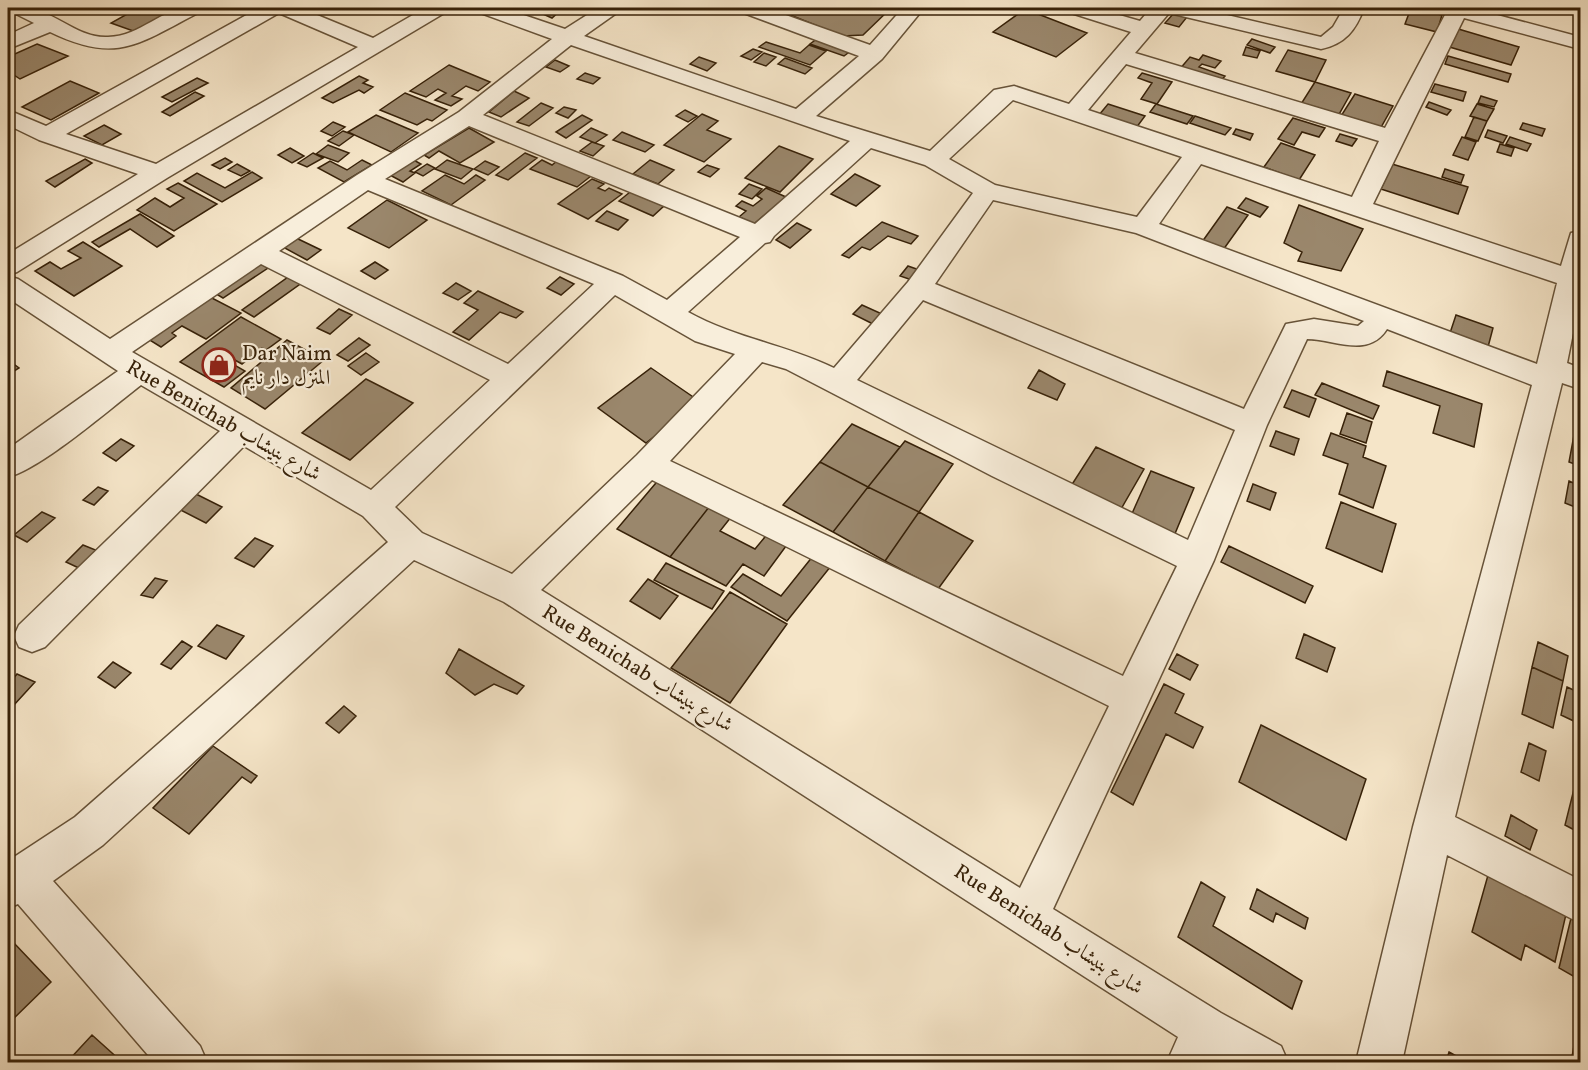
<svg xmlns="http://www.w3.org/2000/svg" width="1588" height="1070" font-family="Vollkorn,Amiri,serif">
<style>
.building{fill:#9a876c;stroke:#382209;stroke-width:1.5}
.lines{fill:none;stroke-linecap:round;stroke-linejoin:round}
.minor-casing{stroke:#675339;stroke-width:3}
.minor{fill:#f8eedb;fill-rule:evenodd}
.labels{text-anchor:middle;stroke-width:4.5;stroke-linejoin:round;paint-order:stroke}
.poi-label{font-size:21px;fill:#382209;stroke:#f8eedb;text-anchor:start}
.street-label{font-size:21px;fill:#382209;stroke:#f8eedb}
</style>
<rect width="100%" height="100%" fill="#f5e5c8"/>
<filter id="stains"><feTurbulence type="fractalNoise" baseFrequency=".00333" numOctaves="4"/><feColorMatrix values="0 0 0 0 .2 0 0 0 0 .09 0 0 0 0 .02 0 0 0 .5 -.17"/></filter>
<radialGradient id="worn" r=".72"><stop offset=".6" stop-color="#630" stop-opacity="0"/><stop offset="1" stop-color="#630" stop-opacity=".3"/></radialGradient>
<path class="building" d="M138 8H182L136 32 111 23Z
M541 8H563L552 18 536 11Z
M773 8H891L863 35 842 36Z
M1411 8 1442 15 1437 32 1405 24Z
M1025 9 1087 33 1056 57 993 32Z
M1174 13 1187 17 1179 27 1165 23Z
M1455 28 1519 47 1511 65 1446 46Z
M818 38 852 50 844 56 810 44Z
M1252 39 1275 47 1270 53 1247 45Z
M766 42 800 53 809 45 826 51 810 65 759 47Z
M37 44 68 56 20 79 8 71V57Z
M1246 47 1260 51 1257 58 1243 55Z
M753 49 762 52 751 60 741 56Z
M1288 50 1326 60 1315 82 1276 71Z
M764 53 776 57 766 66 754 62Z
M1203 55 1221 61 1215 68 1202 64 1199 67 1225 76 1219 83 1179 70 1190 57 1199 60Z
M1448 56 1511 74 1508 82 1445 64Z
M699 57 716 63 707 71 690 64Z
M785 58 812 68 805 74 778 64Z
M555 60 569 66 560 72 546 67Z
M449 65 490 82 478 91 466 86 452 96 462 99 451 106 435 100 446 93 438 89 426 97 410 91Z
M585 73 600 78 593 84 577 79Z
M1142 73 1172 82 1157 104 1141 99 1152 83 1138 78Z
M359 76 368 80 363 83 373 87 364 93 359 90 333 103 322 98Z
M197 78 208 83 172 102 162 97Z
M70 81 99 93 51 120 22 107Z
M1315 82 1351 93 1338 116 1301 104Z
M1435 84 1466 92 1463 101 1431 92Z
M514 91 529 98 501 117 489 112Z
M195 92 204 96 170 116 162 112Z
M405 93 447 110 432 121 427 119 417 125 380 110Z
M1355 94 1393 106 1380 129 1341 116Z
M1481 96 1497 101 1494 107 1478 103Z
M1429 102 1451 110 1447 115 1426 107Z
M541 103 553 108 529 126 517 122Z
M1108 104 1145 116 1136 128 1099 115Z
M1156 104 1193 116 1187 124 1150 112Z
M1477 104 1494 109 1487 121 1470 116Z
M564 107 576 110 568 118 556 113Z
M685 110 697 116 688 122 676 116Z
M702 114 718 121 707 130 731 139 704 162 664 145Z
M376 115 418 133 391 152 348 132Z
M582 115 592 120 566 138 556 132Z
M1195 116 1231 128 1225 135 1190 123Z
M1474 117 1487 121 1478 141 1465 137Z
M1293 118 1325 128 1319 137 1302 132 1294 145 1278 139Z
M333 122 345 127 332 136 321 131Z
M1523 123 1545 129 1542 136 1520 129Z
M104 125 121 134 102 145 84 136Z
M469 128 494 142 460 163 439 151 429 158 424 155Z
M591 128 607 135 595 143 580 137Z
M1236 129 1253 134 1250 140 1233 134Z
M1488 130 1507 136 1503 143 1485 137Z
M343 131 354 135 339 146 328 141Z
M622 132 654 145 645 152 613 140Z
M1340 134 1357 139 1352 146 1336 141Z
M1462 137 1476 142 1468 160 1453 155Z
M1510 137 1531 144 1527 151 1506 144Z
M592 142 604 146 593 156 580 151Z
M1281 143 1315 155 1299 180 1264 167Z
M1500 144 1514 148 1511 156 1497 152Z
M328 145 349 153 338 162 316 154Z
M779 146 813 159 780 192 745 178Z
M290 148 304 156 292 163 278 155Z
M313 153 323 158 307 167 298 163Z
M525 153 537 158 508 180 496 175Z
M225 158 232 162 220 169 212 165Z
M410 158 421 164 410 171 415 173 403 182 386 173Z
M85 159 92 163 55 187 46 181Z
M362 160 372 165 344 182 318 168 330 161 347 170Z
M447 160 473 169 461 179 435 169Z
M542 160 552 165 557 161 591 176 577 187 530 169Z
M650 160 674 170 658 184 633 174Z
M485 161 499 167 488 175 474 169Z
M237 164 250 171 241 176 228 170Z
M427 164 435 168 423 176 415 172Z
M1392 164 1468 187 1458 214 1381 189Z
M707 165 719 169 710 177 698 172Z
M1445 169 1464 175 1461 183 1442 177Z
M252 172 262 178 222 202 184 181 197 173 225 188Z
M855 174 880 186 856 206 831 194Z
M445 175 464 184 476 175 485 180 451 205 422 191Z
M592 179 604 184 598 188 605 191 609 188 622 194 588 219 558 204Z
M178 183 217 204 174 231 137 210 155 198 170 207 184 198 167 189Z
M749 184 762 189 752 199 739 194Z
M766 188 786 197 754 224 739 217 746 211 736 206 742 201 753 206 762 199 757 196Z
M630 192 664 206 653 216 619 201Z
M1246 198 1268 207 1260 217 1238 208Z
M387 200 427 220 389 248 348 228Z
M1299 205 1363 229 1341 271 1298 261 1302 252 1284 243Z
M1227 207 1248 215 1223 250 1202 242Z
M607 211 628 220 618 230 596 221Z
M140 214 174 236 157 247 130 229 99 247 92 242Z
M882 222 918 236 911 244 888 236 870 250 862 247 849 258 842 255Z
M797 223 811 230 790 248 776 240Z
M294 237 321 250 307 260 281 246Z
M83 242 122 266 74 296 35 271 50 262 61 269 81 258 68 251Z
M257 262 268 268 223 298 213 292Z
M375 262 388 270 375 279 361 271Z
M908 266 922 271 915 281 900 276Z
M291 275 303 282 254 317 242 310Z
M560 277 574 284 561 295 547 288Z
M456 283 471 291 458 300 443 293Z
M478 291 523 312 516 318 500 312 469 340 453 332 478 310 464 303Z
M208 296 241 313 206 339 182 326 172 333 176 336 161 347 148 339Z
M862 305 882 314 873 324 853 314Z
M339 309 352 315 330 334 317 328Z
M1456 315 1493 328 1488 347 1450 333Z
M241 317 281 339 266 350 262 348 242 364 233 359 229 362 245 371 224 387 180 362Z
M359 338 370 345 348 361 337 355Z
M287 340 324 360 265 409 231 388Z
M366 353 379 362 361 375 348 366Z
M11 362 19 368 8 375V364Z
M651 368 699 401 646 443 598 408Z
M1039 370 1065 384 1057 400 1028 388Z
M1387 371 1482 404 1474 447 1433 433 1440 406 1383 386Z
M366 379 413 403 350 460 302 433Z
M1322 383 1379 406 1373 419 1315 395Z
M1292 390 1316 399 1309 417 1284 407Z
M1580 403V466L1569 462Z
M1347 413 1372 422 1366 443 1340 434Z
M852 424 900 447 868 487 820 462Z
M1276 431 1299 439 1294 455 1270 446Z
M1331 433 1366 446 1363 457 1386 466 1373 508 1339 494 1348 464 1323 455Z
M121 439 134 446 116 461 103 453Z
M905 441 953 464 919 512 868 487Z
M1096 447 1144 469 1121 509 1071 486Z
M820 462 868 487 833 532 783 505Z
M1151 471 1194 488 1174 536 1130 518Z
M661 477 713 502 670 557 617 529Z
M1569 481 1580 486V509L1565 503Z
M1253 484 1276 493 1270 510 1247 501Z
M98 487 108 491 94 505 83 500Z
M868 487 919 512 885 561 833 532Z
M184 488 222 507 206 523 167 503Z
M713 502 735 512 720 531 755 549 769 532 789 542 764 576 743 564 726 586 670 557Z
M1341 502 1396 524 1382 572 1326 548Z
M42 512 55 518 27 542 14 535Z
M919 512 973 541 938 589 885 561Z
M255 538 273 546 254 567 235 558Z
M83 545 98 551 81 569 66 562Z
M1229 546 1313 586 1305 603 1221 562Z
M813 556 831 566 787 621 731 587 743 574 781 596Z
M666 563 724 591 712 609 654 580Z
M155 578 167 581 153 598 141 595Z
M648 579 678 596 660 619 630 601Z
M730 592 787 624 730 703 671 668Z
M217 625 244 636 226 659 198 646Z
M1304 634 1335 648 1327 672 1296 658Z
M182 641 192 647 171 669 161 664Z
M1538 642 1568 656 1563 681 1532 667Z
M459 649 524 686 517 694 494 684 475 695 446 673Z
M1177 654 1198 665 1190 680 1169 669Z
M113 662 131 673 115 688 98 677Z
M1532 667 1563 681 1553 728 1522 714Z
M17 674 35 682 13 706 8 703V685Z
M1164 684 1184 694 1175 713 1203 727 1193 748 1166 734 1133 805 1111 792Z
M1567 687 1580 693V724L1561 715Z
M344 706 356 716 339 733 326 723Z
M1261 725 1366 779 1346 840 1239 782Z
M1529 743 1546 751 1539 781 1521 772Z
M213 746 257 776 251 783 242 777 189 834 153 808Z
M1577 777 1580 779V833L1565 825Z
M1511 815 1537 830 1530 850 1505 836Z
M1490 868 1567 910 1555 962 1525 945 1521 960 1472 932Z
M1201 882 1225 897 1213 926 1302 981 1292 1009 1178 937Z
M1257 889 1308 918 1305 929 1276 913 1273 922 1250 909Z
M1572 914 1580 918V980L1559 968Z
M13 942 51 982 8 1024V947Z
M92 1035 122 1062H67Z
M1576 1035 1580 1038V1062H1571Z
M1449 1052 1467 1062H1446Z"/>
<g class="lines">
<g class="minor-casing">
<path id="minor" d="M9 8C52 3 73 39 108 37 145 36 162 3 203 8L200 12C139 43 118 65 50 32L8 49V35L34 23 12 12Z
M259 8H300L373 38 425 8H449L446 12 167 178 17 272 8 275V254L138 174 39 140 8 125V110L46 126ZM279 13 358 47 156 164 66 134Z
M475 8H503L565 29 598 8H621L618 12 584 36 796 109 859 56 741 12 738 8H766L870 45 903 8H924L882 59 816 116 930 151 994 90 1014 86 1069 104 1131 32 1068 12 1065 8H1095L1140 21 1151 8H1197L1321 37 1333 27 1344 8H1364C1356 30 1345 44 1321 49L1169 13 1135 53 1385 128 1446 13 1439 8H1471L1580 37V49L1464 18 1373 204 1561 266 1571 233 1580 231V298L1567 363 1580 368V389L1562 383 1455 817 1580 880V923L1447 855 1402 1062H1356L1413 827 1532 385 1387 329C1368 359 1334 339 1307 339L1267 425 1214 560 1053 909 1221 1013 1281 1046 1288 1062H1221L1215 1059 1213 1062H1167L1178 1037 504 602 414 560 103 845 53 881 200 1046 207 1062H154L18 904 8 908V861L75 817 388 542 363 516 244 446 45 647 32 652 19 647 14 636 19 625 220 431 141 385C111 408 41 469 8 477V449L118 371 8 298V276L18 279 110 339 357 175 459 112 552 39 478 12ZM571 45 850 141 755 224 483 115ZM1126 64 1379 141 1352 197 1088 110ZM1013 100 1182 157 1137 217 995 185 949 159ZM469 126 740 237 667 300 623 276 385 179ZM871 148 925 165 973 193 908 282 834 368C787 345 734 338 688 312L765 243 770 242 774 236ZM1201 164 1557 283 1537 364 1159 224ZM368 190 594 284 508 364 279 251ZM993 200 1136 233 1364 321 1358 326 1314 319 1286 324 1244 409 935 284ZM261 264 490 380 371 490 132 352ZM615 295 695 341 735 354 637 455 512 574 422 533 395 507ZM923 300 1235 430 1188 540 857 380ZM762 362 786 369 992 476 1177 566 1123 676 670 461ZM652 480 1109 706 1020 888 541 590Z"/>
</g>
<use href="#minor" class="minor"/>
</g>
<defs>
<g id="shop-ring" transform="scale(1.725)"><circle r="9.5" fill="#f8eedb" stroke="#8f2418" stroke-width="1.5"/><path d="M-5-2.5h2.3a2.7 3.5 0 0 1 5.4 0H5L5.5 6h-11ZM-1.5-2.5h3a1.5 2.3 0 0 0-3 0Z" fill="#8f2418"/></g>
</defs>
<g fill-rule="evenodd">
<use href="#shop-ring" x="219" y="365"/>
</g>
<g class="labels">
<g class="poi-label">
<text x="242" y="360">Dar Naim<tspan x="242" dy="24">المنزل دار نايم</tspan></text>
</g>
<g class="street-label">
<text transform="translate(224 420) rotate(30)" y="7">Rue Benichab شارع بنيشاب</text>
<text transform="translate(638 668) rotate(32)" y="7">Rue Benichab شارع بنيشاب</text>
<text transform="translate(1049 929) rotate(33)" y="7">Rue Benichab شارع بنيشاب</text>
</g>
</g>
<rect width="1588" height="1070" fill="none" stroke="#f5e5c8" stroke-width="30"/>
<rect x="9" y="9" width="1570" height="1052" fill="none" stroke="#382209" stroke-width="3"/>
<rect x="15" y="15" width="1558" height="1040" fill="none" stroke="#382209" stroke-width="1.5"/>
<rect width="100%" height="100%" filter="url(#stains)"/>
<rect width="100%" height="100%" fill="url(#worn)"/>
</svg>
